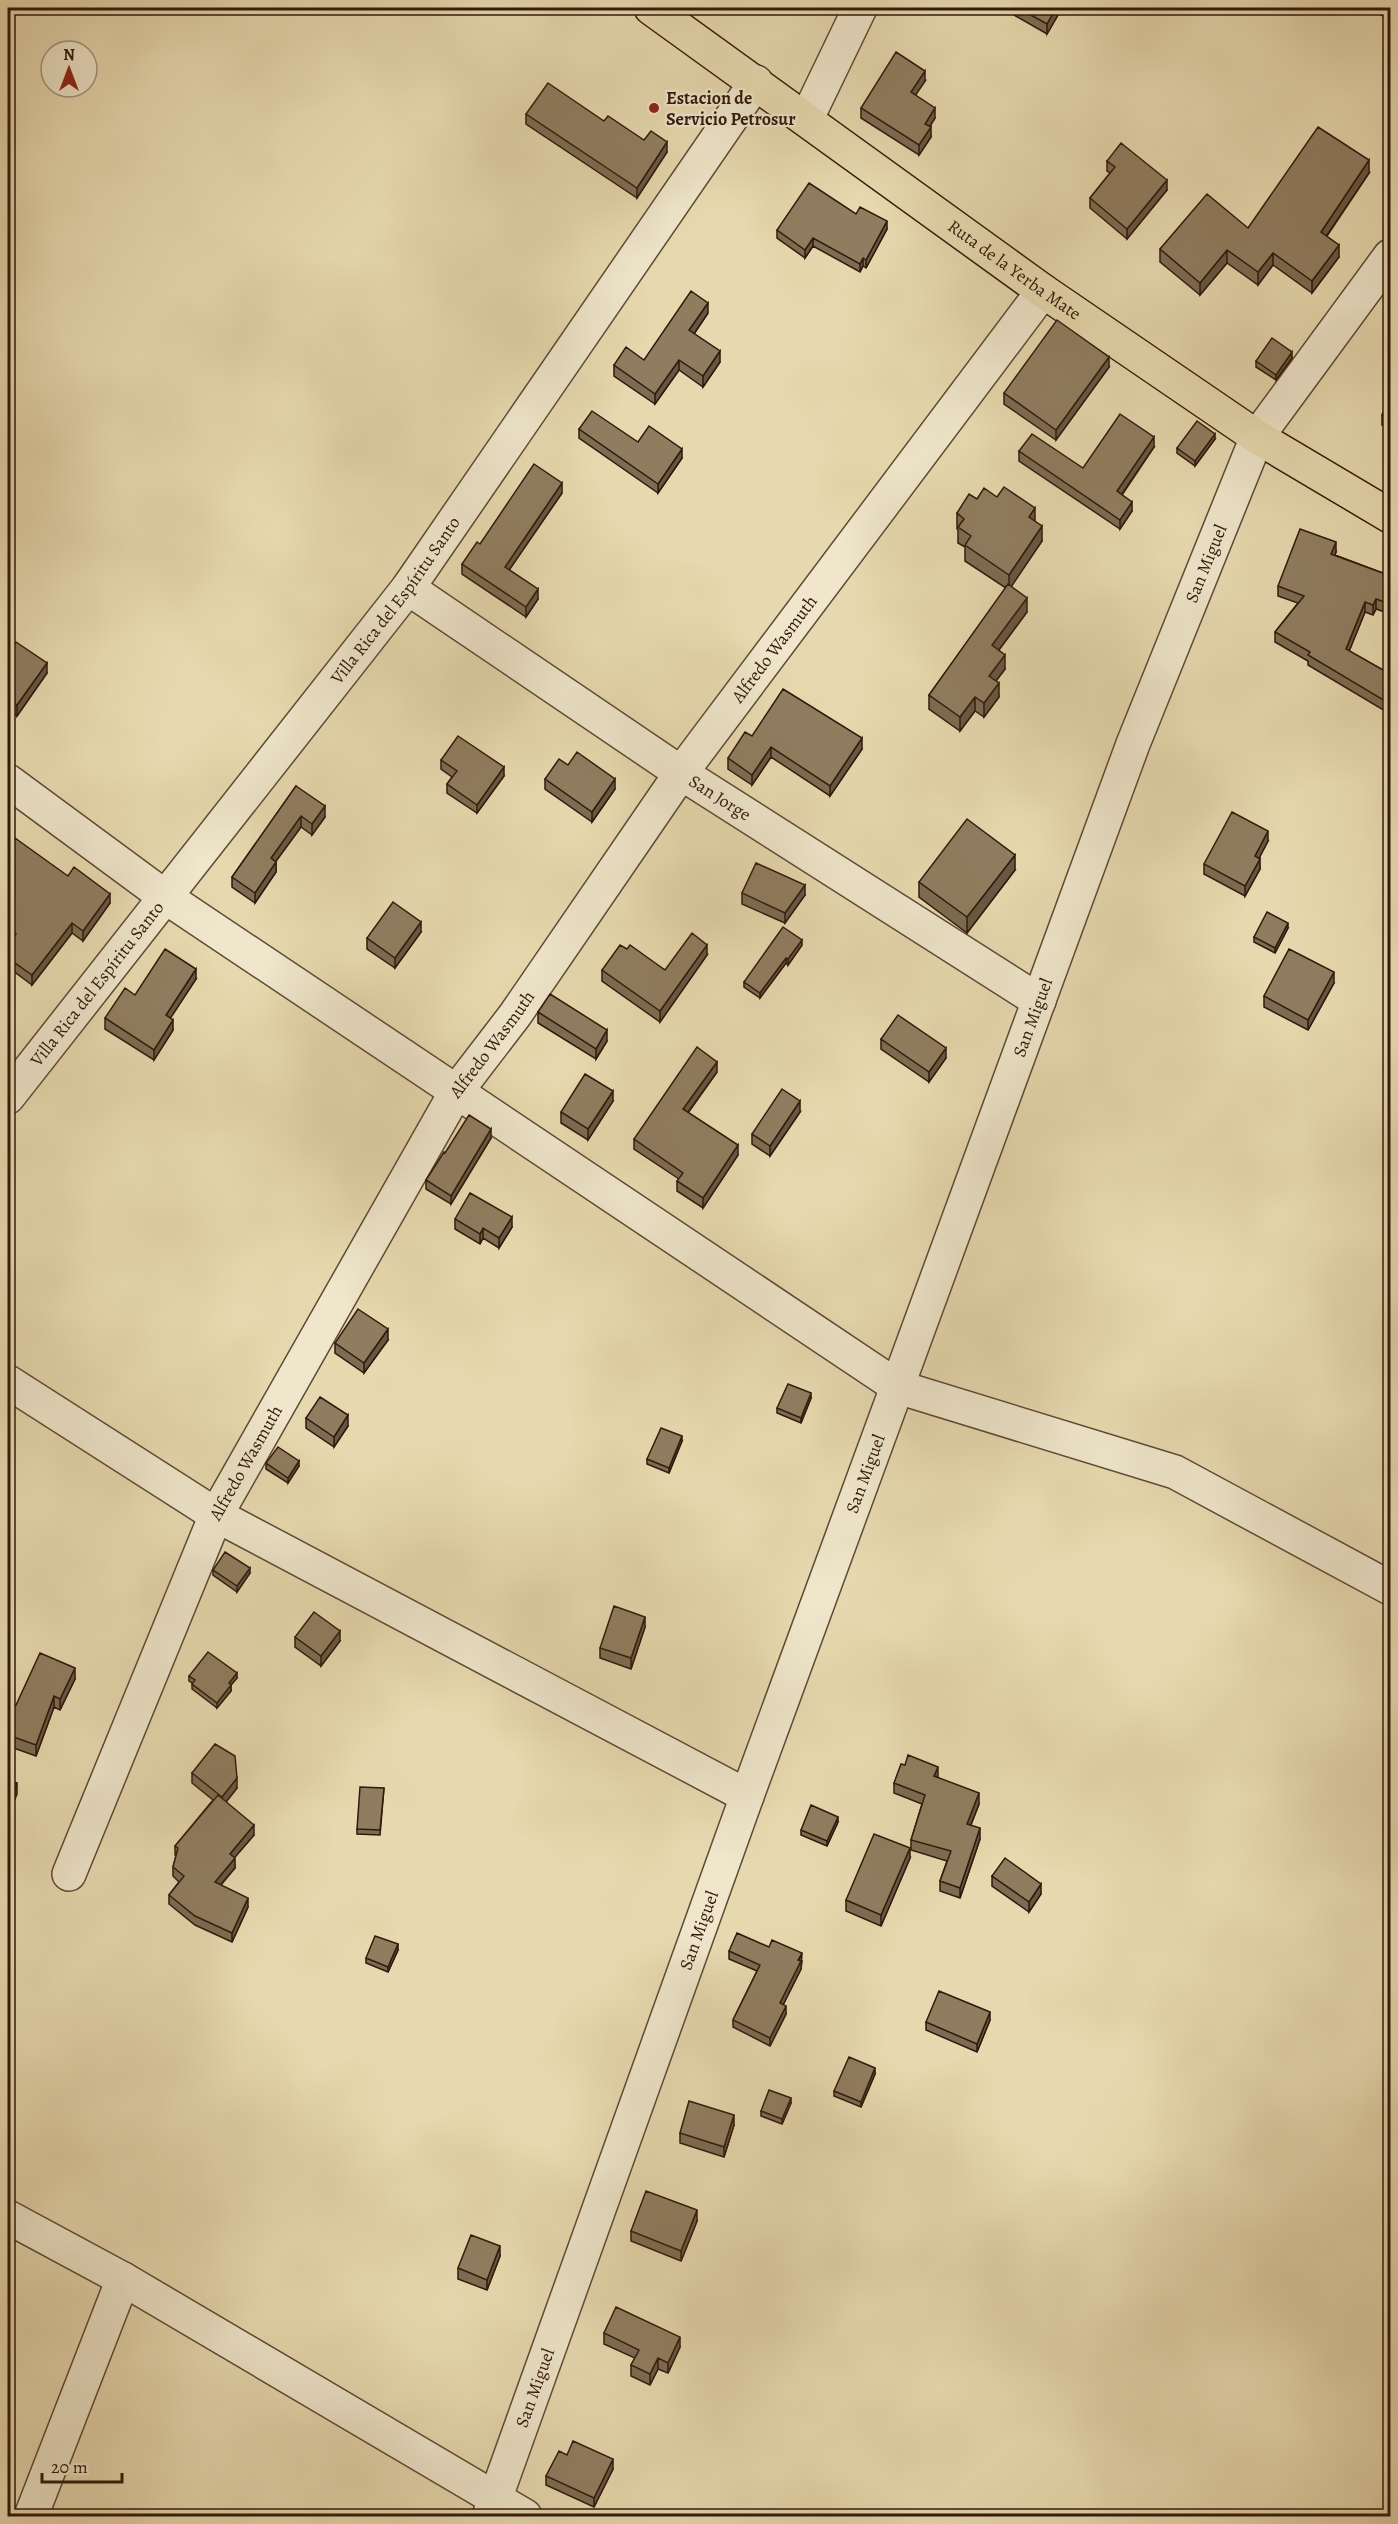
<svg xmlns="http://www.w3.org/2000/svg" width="1398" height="2524" font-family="Alegreya,serif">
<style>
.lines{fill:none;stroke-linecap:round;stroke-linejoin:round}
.minor-casing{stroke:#5e4934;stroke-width:36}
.major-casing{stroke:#31190b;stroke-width:36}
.minor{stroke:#efe6cb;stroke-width:33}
.major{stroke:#e7d9af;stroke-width:33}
.wall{fill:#7c6c53;stroke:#31190b;stroke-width:1.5}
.shaded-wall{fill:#655843;stroke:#31190b;stroke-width:1.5}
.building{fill:#907d60;stroke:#31190b;stroke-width:1.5}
.poi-dot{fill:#8f2418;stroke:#efe6cb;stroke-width:2}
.labels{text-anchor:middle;stroke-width:4.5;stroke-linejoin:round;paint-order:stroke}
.poi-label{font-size:18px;font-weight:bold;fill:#31190b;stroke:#efe6cb;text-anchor:start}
.street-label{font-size:18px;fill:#31190b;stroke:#efe6cb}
</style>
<rect width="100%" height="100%" fill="#e7d9af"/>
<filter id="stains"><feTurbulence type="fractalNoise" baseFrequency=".00333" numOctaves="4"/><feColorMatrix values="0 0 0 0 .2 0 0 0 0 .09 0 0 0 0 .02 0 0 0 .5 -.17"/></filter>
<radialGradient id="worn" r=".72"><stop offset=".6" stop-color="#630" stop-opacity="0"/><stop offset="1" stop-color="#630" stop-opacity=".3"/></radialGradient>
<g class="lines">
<g class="minor-casing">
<g id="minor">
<path d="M807 118 860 8"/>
<path id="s1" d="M408 588 681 773 1039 1001"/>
<path d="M8 781 164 896 898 1387 1175 1472 1390 1588"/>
<path id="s2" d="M8 1097 408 588 756 82"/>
<path d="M8 1382 216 1515 747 1796"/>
<path id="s3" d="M69 1874 216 1515 456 1092 515 1015 681 773 1043 291"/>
<path d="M8 2217 123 2279 525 2516"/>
<path d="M31 2516 123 2279"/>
<path id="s4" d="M489 2516 747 1796 1133 744 1257 437 1390 256"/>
</g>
</g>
<g class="major-casing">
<g id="major">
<path id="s5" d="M651 8 1043 291 1257 437 1390 516"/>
</g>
</g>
<use href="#minor" class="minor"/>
<use href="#major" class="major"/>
</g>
<path class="wall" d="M1014 8H1062L1047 34 1014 15Z
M1373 8H1390V21L1373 9Z
M925 81 915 95 935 118 930 126 931 137 919 155 861 118V108Z
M526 114 604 121 667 152 637 198 526 124Z
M1107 161 1167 190 1127 239 1090 208V198L1110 173 1107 171Z
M1369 173 1327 236 1339 257 1312 293 1273 265 1258 285 1227 263 1200 295 1160 262V249L1248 228Z
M856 214 887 229 866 268 863 266 860 272 813 246 805 258 777 238V230Z
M708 313 694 334 720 362 703 387 679 370 655 404 614 376V365L644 360Z
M1292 358 1276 380 1256 367V361Z
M1109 367 1056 440 1004 404V393Z
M1390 399V430L1382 425V415Z
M579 429 638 442 682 458 658 493 579 438Z
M1215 439 1195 466 1177 453V448Z
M1154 447 1122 495 1132 511 1120 529 1019 461V451L1083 468Z
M562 493 509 570 538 599 526 617 462 574V564L480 544Z
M977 499 1035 522 1042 541 1011 586 1027 612 999 650 1005 669 996 681 999 697 984 717 975 711 960 731 929 709V695L1006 588 965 561V547L958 543V530L957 529V513Z
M1336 552 1335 555 1388 575 1390 567V614L1376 609 1373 615 1365 612 1349 651 1390 674V714L1308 665V661L1275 642V632L1298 603 1278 596V586Z
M8 654 47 673 17 716 8 709Z
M752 736 862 749 830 796 771 757 752 785 728 769V758Z
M441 760 504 776 477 813 447 793V784L452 777 441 769Z
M568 765 615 789 592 822 545 789V779Z
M296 786 325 817 312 835 301 827 276 861V872L255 903 232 887V877Z
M1268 841 1259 858 1260 869 1245 896 1204 874V864Z
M8 849 68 876 110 903 83 941 72 933 32 985 8 967V946L12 940 8 937Z
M1015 870 967 933 919 897V882Z
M742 893 805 895 785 923 742 904Z
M1288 928 1275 953 1254 942V937Z
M421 932 395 968 367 949V938Z
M802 945 788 965 786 963 760 998 744 987V982Z
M627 949 665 970 707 955 660 1022 602 981V970Z
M196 979 170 1018 173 1030 154 1060 105 1029V1018L135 995Z
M1334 983 1308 1030 1264 1007V996Z
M538 1012 607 1041 596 1059 538 1023Z
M881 1039 946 1058 929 1082 881 1049Z
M717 1072 688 1113 738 1155 703 1208 677 1191V1181L679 1179 634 1149V1139Z
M613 1101 588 1140 561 1123V1112Z
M800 1112 770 1156 752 1144V1134Z
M491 1138 451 1204 426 1189V1180L445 1153Z
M455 1219 512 1227 499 1248 483 1238 480 1244 455 1229Z
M388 1340 364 1373 335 1353V1343Z
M811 1398 801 1423 777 1413V1408Z
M306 1418 348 1426 334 1447 306 1428Z
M682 1441 669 1473 647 1464V1459Z
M266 1463 299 1466 288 1483 266 1469Z
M213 1570 250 1573 237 1592 213 1575Z
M645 1627 631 1669 600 1658V1648Z
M295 1637 340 1641 321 1666 295 1647Z
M189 1676 237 1678 231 1685V1691L217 1708 192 1689V1683L189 1681Z
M75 1679 60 1710 54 1707 36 1756 8 1746V1720L16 1705Z
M192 1773 237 1788 226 1802 254 1835 234 1858 235 1868 221 1885 248 1907 232 1942 195 1925 169 1904V1895L179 1882 173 1876V1867L176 1856 175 1855V1846L213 1800 192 1783Z
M938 1778 979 1804 971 1825 980 1839 960 1898 940 1891V1881L947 1861 911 1850V1840L922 1804 894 1793V1783Z
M384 1788 380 1835 357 1834V1829Z
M838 1822 827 1846 801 1835V1830Z
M910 1858 881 1926 846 1911V1900Z
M992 1876 1041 1894 1029 1912 992 1886Z
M398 1950 388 1972 366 1963V1958Z
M729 1951 802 1961 801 1969 783 2005 786 2014 770 2046 733 2027V2020L757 1971 729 1959Z
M990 2020 977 2052 926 2030V2022Z
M875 2074 861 2107 834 2096V2091Z
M791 2103 782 2124 761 2116V2111Z
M734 2125 724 2157 680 2143V2133Z
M697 2221 681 2261 631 2241V2231Z
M500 2256 487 2290 458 2279V2268Z
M604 2333 680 2347 668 2373 658 2369 650 2385 631 2376V2365L635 2358 604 2344Z
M567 2455 613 2469 594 2507 546 2485V2476Z"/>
<path class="shaded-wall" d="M1056 8H1062L1047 34V24Z
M925 71V81L911 102V92Z
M935 108V118L925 134V124Z
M931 127V137L919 155V145Z
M667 142V152L637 198V188Z
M1369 160V173L1321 244V232Z
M1167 180V190L1127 239V229Z
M887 221V229L866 268V260Z
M813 238V246L805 258V250Z
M1339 245V257L1312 293V281Z
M1227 250V263L1200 295V283Z
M1273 253V265L1258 285V272Z
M863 258V266L860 272V264Z
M708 303V313L689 341V330Z
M720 351V362L703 387V376Z
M1292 352V358L1276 380V375Z
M1109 357V367L1056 440V430Z
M679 360V370L655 404V394Z
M1215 434V439L1195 466V461Z
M1154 437V447L1117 501V491Z
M682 449V458L658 493V484Z
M562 483V493L505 576V567Z
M1132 502V511L1120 529V520Z
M1035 508V523L1029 517Z
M1042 526V541L1009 590V575Z
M1336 542V552L1331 564V554Z
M538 589V599L526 617V607Z
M1027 598V612L992 659V645Z
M1376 599V609L1373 615V605Z
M1365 602V612L1346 659V649Z
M1005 655V669L989 690V676Z
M47 663V673L17 716V705Z
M999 683V697L984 717V703Z
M975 697V711L960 731V717Z
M862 738V749L830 796V786Z
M771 747V757L752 785V775Z
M504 767V776L477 813V805Z
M615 779V789L592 822V812Z
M325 806V817L312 835V824Z
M301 816V827L271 868V858Z
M1268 831V841L1255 866V856Z
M1015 855V870L967 933V917Z
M1260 859V869L1245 896V886Z
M276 862V872L255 903V893Z
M805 885V895L785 923V913Z
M110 894V903L83 941V931Z
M421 922V932L395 968V958Z
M72 923V933L32 985V975Z
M1288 923V928L1275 953V948Z
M802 940V945L788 965V959Z
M707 945V955L660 1022V1011Z
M786 958V963L760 998V993Z
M196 969V979L166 1025V1015Z
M1334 972V983L1308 1030V1020Z
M14 1017V1027L8 1037V1027Z
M173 1020V1030L154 1060V1050Z
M607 1030V1041L596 1059V1049Z
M946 1048V1058L929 1082V1072Z
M717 1062V1072L683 1119V1109Z
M613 1091V1101L588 1140V1129Z
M800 1101V1112L770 1156V1146Z
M491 1129V1138L451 1204V1196Z
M738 1145V1155L703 1208V1198Z
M512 1217V1227L499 1248V1238Z
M483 1228V1238L480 1244V1234Z
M388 1329V1340L364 1373V1363Z
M811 1393V1398L801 1423V1418Z
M348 1415V1426L334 1447V1437Z
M682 1436V1441L669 1473V1468Z
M299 1461V1466L288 1483V1478Z
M250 1568V1573L237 1592V1586Z
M645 1617V1627L631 1669V1658Z
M340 1631V1641L321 1666V1656Z
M75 1668V1679L60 1710V1699Z
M237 1673V1678L231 1685V1691L217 1708V1703L229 1683Z
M54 1696V1707L36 1756V1745Z
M938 1767V1777L934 1776Z
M237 1778V1788L222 1807V1797Z
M17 1783V1794L8 1816V1806Z
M979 1793V1804L967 1834V1824Z
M838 1817V1822L827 1846V1841Z
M254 1825V1835L230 1863V1854Z
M980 1828V1839L960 1898V1888Z
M910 1848V1858L881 1926V1915Z
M235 1858V1868L215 1891V1882Z
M1041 1884V1894L1029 1912V1902Z
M248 1898V1907L232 1942V1933Z
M398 1944V1950L388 1972V1967Z
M802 1953 801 1969 780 2011V2003Z
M786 2006V2014L770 2046V2038Z
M990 2012V2020L977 2052V2044Z
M875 2068V2074L861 2107V2102Z
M791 2098V2103L782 2124V2119Z
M734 2115V2125L724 2157V2147Z
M697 2210V2221L681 2261V2251Z
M500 2246V2256L487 2290V2280Z
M680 2337V2347L668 2373V2363Z
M658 2358V2369L650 2385V2374Z
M613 2459V2469L594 2507V2498Z"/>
<path class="building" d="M1018 8H1056L1047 24Z
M896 52 925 71 911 92 935 108 925 124 931 127 919 145 861 108Z
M548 83 604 121 608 116 644 140 651 131 667 142 637 188 526 114Z
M1318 127 1369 160 1321 232 1339 245 1312 281 1273 253 1258 272 1227 250 1200 283 1160 249 1207 194 1248 228Z
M1121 143 1167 180 1127 229 1090 198 1115 167 1107 161Z
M809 183 856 214 860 207 887 221 866 260 863 258 860 264 813 238 805 250 777 230Z
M691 291 708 303 689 330 720 351 703 376 679 360 655 394 614 365 626 347 644 360Z
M1057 320 1109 357 1056 430 1004 393Z
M1272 338 1292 352 1276 375 1256 361Z
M1390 399V419L1382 415Z
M592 411 638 442 649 426 682 449 658 484 579 429Z
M1120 414 1154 437 1117 491 1132 502 1120 520 1019 451 1032 434 1083 468Z
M1197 421 1215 434 1195 461 1177 448Z
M534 464 562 483 505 567 538 589 526 607 462 564 477 542 480 544Z
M1004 487 1035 508 1029 517 1042 526 1009 575 965 545 971 536 958 527 964 519 957 513 969 494 977 499 984 488 997 497Z
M1300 529 1336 542 1331 554 1388 575 1390 567V604L1376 599 1373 605 1365 602 1346 649 1390 674V704L1308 655 1310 652 1275 632 1304 596 1278 586Z
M1008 584 1027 598 992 645 1005 655 989 676 999 683 984 703 975 697 960 717 929 695Z
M16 642 47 663 17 705 8 699V654Z
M783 689 862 738 830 786 771 747 752 775 728 758 745 732 752 736Z
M458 736 504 767 477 805 447 784 457 771 441 760Z
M577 752 615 779 592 812 545 779 559 759 568 765Z
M296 786 325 806 312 824 301 816 271 858 276 862 255 893 232 877Z
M1232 812 1268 831 1255 856 1260 859 1245 886 1204 864Z
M967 819 1015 855 967 917 919 882Z
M15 838 68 876 74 867 110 894 83 931 72 923 32 975 8 958V946L16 934 8 927V849Z
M756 863 805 885 785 913 742 893Z
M393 902 421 922 395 958 367 938Z
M1267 912 1288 923 1275 948 1254 937Z
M783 927 802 940 788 959 786 958 760 993 744 982Z
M692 933 707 945 660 1011 602 970 620 945 627 949 630 945 665 970Z
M165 949 196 969 166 1015 173 1020 154 1050 105 1018 125 988 135 995Z
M1289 949 1334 972 1308 1020 1264 996Z
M550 994 607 1030 596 1049 538 1012Z
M8 1012 14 1017 8 1027Z
M898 1015 946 1048 929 1072 881 1039Z
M697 1047 717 1062 683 1109 738 1145 703 1198 677 1181 683 1173 634 1139Z
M585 1074 613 1091 588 1129 561 1112Z
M782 1089 800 1101 770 1146 752 1134Z
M469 1115 491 1129 451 1196 426 1180 444 1152 445 1153Z
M470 1193 512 1217 499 1238 483 1228 480 1234 455 1219Z
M358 1309 388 1329 364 1363 335 1343Z
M788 1384 811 1393 801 1418 777 1408Z
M320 1397 348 1415 334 1437 306 1418Z
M661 1428 682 1436 669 1468 647 1459Z
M278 1447 299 1461 288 1478 266 1463Z
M225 1552 250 1568 237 1586 213 1570Z
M614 1606 645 1617 631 1658 600 1648Z
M314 1612 340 1631 321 1656 295 1637Z
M208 1652 237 1673 229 1683 231 1685 217 1703 192 1684 195 1680 189 1676Z
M40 1653 75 1668 60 1699 54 1696 36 1745 8 1735V1720L13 1704 16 1705Z
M215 1744 235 1756 237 1778 222 1797 192 1773Z
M908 1755 938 1767 934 1776 979 1793 967 1824 980 1828 960 1888 940 1881 951 1851 911 1840 925 1795 894 1783 901 1764 905 1765Z
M8 1780 17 1783 8 1806Z
M360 1787 384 1788 380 1830 357 1829Z
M218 1795 254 1825 230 1854 235 1858 215 1882 248 1898 232 1933 195 1916 169 1895 184 1876 173 1867 178 1848 175 1846Z
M811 1805 838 1817 827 1841 801 1830Z
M874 1834 910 1848 881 1915 846 1900Z
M1005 1858 1041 1884 1029 1902 992 1876Z
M737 1933 769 1947 772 1940 802 1953 798 1960 801 1961 780 2003 786 2006 770 2038 733 2020 760 1965 729 1951Z
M375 1936 398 1944 388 1967 366 1958Z
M939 1991 990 2012 977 2044 926 2022Z
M849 2057 875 2068 861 2102 834 2091Z
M769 2090 791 2098 782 2119 761 2111Z
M689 2101 734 2115 724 2147 680 2133Z
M646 2191 697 2210 681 2251 631 2231Z
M471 2235 500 2246 487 2280 458 2268Z
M616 2307 680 2337 668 2363 658 2358 650 2374 631 2365 639 2350 604 2333Z
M573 2441 613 2459 594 2498 546 2476 559 2451 567 2455Z"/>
<circle class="poi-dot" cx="654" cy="108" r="6"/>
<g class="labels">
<g class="poi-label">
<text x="666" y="104">Estacion de<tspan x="666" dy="21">Servicio Petrosur</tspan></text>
</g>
<g class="street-label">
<text dy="6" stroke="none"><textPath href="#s5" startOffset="448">Ruta de la Yerba Mate</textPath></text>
<text dy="6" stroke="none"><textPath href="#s4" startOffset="2080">San Miguel</textPath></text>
<text dy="6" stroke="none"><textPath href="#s2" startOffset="630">Villa Rica del Espíritu Santo</textPath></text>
<text dy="6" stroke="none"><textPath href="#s3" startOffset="1420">Alfredo Wasmuth</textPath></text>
<text dy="6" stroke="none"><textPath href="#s1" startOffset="376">San Jorge</textPath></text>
<text dy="6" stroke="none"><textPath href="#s2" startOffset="144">Villa Rica del Espíritu Santo</textPath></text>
<text dy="6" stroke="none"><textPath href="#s4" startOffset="1594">San Miguel</textPath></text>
<text dy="6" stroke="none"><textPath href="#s3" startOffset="934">Alfredo Wasmuth</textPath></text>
<text dy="6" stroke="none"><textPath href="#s3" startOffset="448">Alfredo Wasmuth</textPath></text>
<text dy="6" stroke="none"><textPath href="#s4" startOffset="1108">San Miguel</textPath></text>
<text dy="6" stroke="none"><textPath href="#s4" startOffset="622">San Miguel</textPath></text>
<text dy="6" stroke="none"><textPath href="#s4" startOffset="136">San Miguel</textPath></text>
</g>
</g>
<rect width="1398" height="2524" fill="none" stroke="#e7d9af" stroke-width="30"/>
<rect x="9" y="9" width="1380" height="2506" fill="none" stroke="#31190b" stroke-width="3"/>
<rect x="15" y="15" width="1368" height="2494" fill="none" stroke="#31190b" stroke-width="1.5"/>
<g transform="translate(69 69)"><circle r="28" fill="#efe6cb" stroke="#a3947e" stroke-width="1.5"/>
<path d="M0-4.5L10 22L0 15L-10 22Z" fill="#8f2418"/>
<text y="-9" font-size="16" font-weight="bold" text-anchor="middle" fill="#31190b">N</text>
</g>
<path d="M42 2473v9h80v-9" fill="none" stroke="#31190b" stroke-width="3"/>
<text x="51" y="2473" font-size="18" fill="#31190b" stroke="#efe6cb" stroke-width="4.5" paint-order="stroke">20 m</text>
<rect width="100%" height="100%" filter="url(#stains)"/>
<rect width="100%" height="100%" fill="url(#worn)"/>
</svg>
